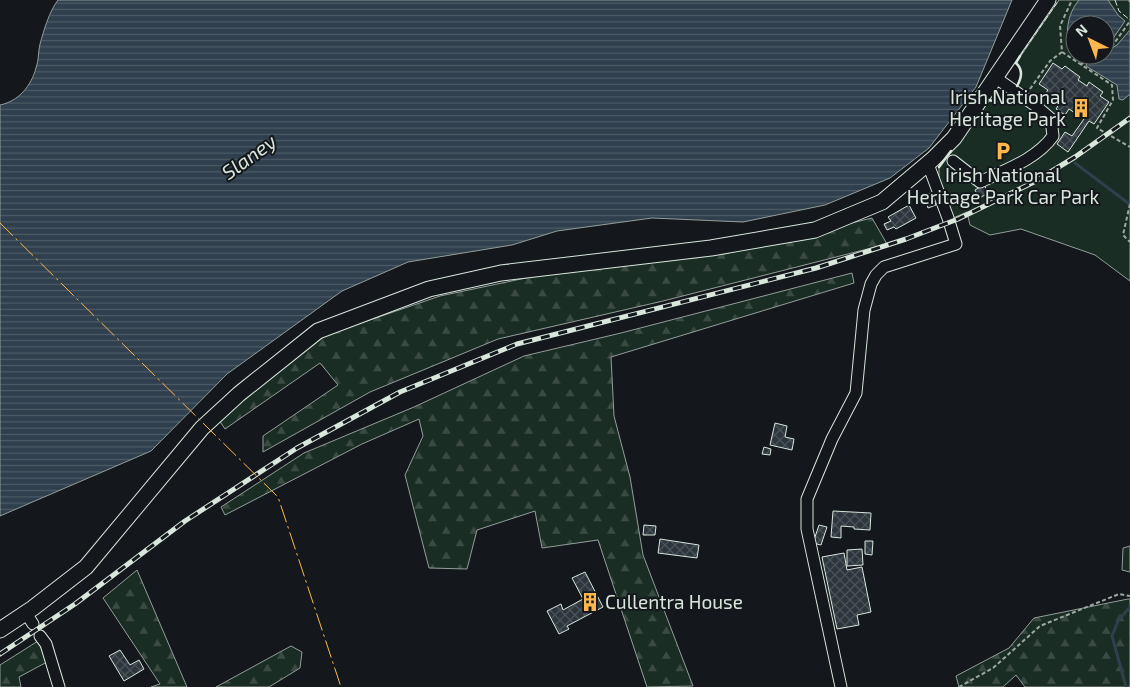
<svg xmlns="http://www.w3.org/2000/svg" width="1130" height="687" font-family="'Exo 2',sans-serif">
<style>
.green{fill:#1a2d24;stroke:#939e99;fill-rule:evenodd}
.forest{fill:url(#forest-firs);stroke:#939e99}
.water{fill:url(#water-rules);stroke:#939e99}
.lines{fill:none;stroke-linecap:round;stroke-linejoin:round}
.stream{stroke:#2f3f4d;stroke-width:3}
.building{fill:url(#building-cross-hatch);stroke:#d8e6dc}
.minor-casing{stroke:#d8e6dc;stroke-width:13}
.major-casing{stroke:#d8e6dc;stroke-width:17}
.path{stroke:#9da8a2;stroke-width:2;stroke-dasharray:4 2.5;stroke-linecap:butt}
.minor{stroke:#14181c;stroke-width:11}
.major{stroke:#14181c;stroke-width:15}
.rail-casing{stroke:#d8e6dc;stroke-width:5}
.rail{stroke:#14181c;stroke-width:3;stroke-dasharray:9;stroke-linecap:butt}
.fence{stroke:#d8e6dc;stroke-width:1;stroke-dasharray:6 2.5;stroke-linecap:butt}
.wall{stroke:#d8e6dc;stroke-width:2.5}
.power{stroke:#ffb74d;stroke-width:1;stroke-dasharray:18 4 2.5 4;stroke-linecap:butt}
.labels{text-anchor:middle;stroke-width:4;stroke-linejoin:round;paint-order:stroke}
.poi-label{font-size:19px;fill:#d8e6dc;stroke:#14181c;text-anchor:end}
.water-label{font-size:20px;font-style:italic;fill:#d8e6dc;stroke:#14181c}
</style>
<defs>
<pattern id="forest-firs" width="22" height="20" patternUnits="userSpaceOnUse" patternTransform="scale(1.25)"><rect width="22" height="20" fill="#1a2d24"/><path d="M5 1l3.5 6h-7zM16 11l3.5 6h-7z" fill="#3b4b43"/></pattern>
<pattern id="water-rules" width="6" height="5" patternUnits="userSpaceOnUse" patternTransform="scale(1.25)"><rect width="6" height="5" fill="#2f3f4d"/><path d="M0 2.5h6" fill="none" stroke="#4c5b66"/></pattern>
<pattern id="building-cross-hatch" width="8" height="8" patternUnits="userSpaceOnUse" patternTransform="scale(1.25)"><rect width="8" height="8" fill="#2c363c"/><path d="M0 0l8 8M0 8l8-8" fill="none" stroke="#4a5358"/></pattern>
</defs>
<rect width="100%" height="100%" fill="#14181c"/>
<path class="green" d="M1059 0H1130V281L1095 255 1021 229 990 235 970 225 967 212 953 218 939 180V167L988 100C993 101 999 102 1004 100 1017 93 1027 74 1016 63ZM1075 25H1105V55H1075Z
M1130 546V572L1122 570 1123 548Z"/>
<path class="forest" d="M872 218 887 244 663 301 498 339 370 392 263 452V436L338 385 320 363 225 429 219 420 323 336 440 296 564 270 725 254Z
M852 273 854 283 611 357 614 416 630 477 643 555 693 686 647 687 598 540 542 548 535 511 477 530 467 569 429 568 405 475 423 436 419 419 362 444 225 515 221 507 304 453 414 407 524 356 621 333Z
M137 570 187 687H151L160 684 103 598Z
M1128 599H1130V687H1025L1016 675 1003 687H959L956 676 1009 648 1034 618Z
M38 641 47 662 19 677 21 687H0V665Z
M291 646 302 652 300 668 269 687H216Z"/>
<path class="water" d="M58 0H1012L976 87 929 148 890 178 825 205 743 222 652 218 557 231 512 245 408 262 342 291 227 374 151 451 0 516V105C19 101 31 86 36 68 39 60 38 52 40 44 44 30 49 12 58 0Z
M1079 0H1108L1118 15 1125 21 1110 43 1105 45V25H1075V55H1084L1078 57 1069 52C1066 33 1066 16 1079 0Z
M1130 30V94L1123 100 1119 99 1117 85 1086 66 1087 62 1095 55H1105V52L1117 45Z"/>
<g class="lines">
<path class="stream" d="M1075 163 1128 203
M1126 687 1112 636 1118 621 1130 607"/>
</g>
<path class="building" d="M1053 63 1062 69 1065 66 1080 77 1078 80 1087 86 1089 82 1103 92 1100 96 1109 102 1094 124 1089 121 1068 152 1057 144 1065 132 1072 136 1084 119 1069 109 1065 115 1056 109 1059 104 1045 94 1048 90 1039 84Z
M984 185 989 193 979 198 975 190Z
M931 193 936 205 928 208 924 195Z
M909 205 916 218 896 229 894 227 887 230 884 224 891 221 888 217Z
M775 423 787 426 785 437 794 439 792 450 770 445Z
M764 447 771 449 770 455 762 454Z
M833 511 871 513 870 530 854 529V527L841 526V538L831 537Z
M644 525 656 526 655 535H643Z
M819 525 827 527 821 545 813 543Z
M660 539 699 545 697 558 658 553Z
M865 541H873L872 555 865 554Z
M862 549 863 565 847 566V550Z
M844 553 847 570 862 567 871 612 857 615 859 625 837 629 822 557Z
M585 572 603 607 567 626 569 629 559 634 547 611 561 604 563 610 583 599 572 578Z
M120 650 130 665 139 660 144 669 124 681 109 656Z"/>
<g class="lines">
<g class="minor-casing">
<path id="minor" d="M953 161 980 182C1005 170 1037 159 1053 136L1051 119 1036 106 996 78
M26 613 33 624
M40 636 46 644 59 687
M841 687 807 529V499L832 439 856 393 864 310 871 284 876 275 884 267 956 244 948 218 928 164"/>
</g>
<g class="major-casing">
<path id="major" d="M0 630 33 608 86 567 202 428 239 394 318 331 429 289 501 273 711 248 815 230 882 202 933 159 954 138 1048 0"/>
</g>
<path class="path" d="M1129 0 1130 2
M1105 49 1113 45 1130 21
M1062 52 1112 85 1113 100 1097 128 1130 147
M1081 65 1090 55
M1030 89 1050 61 1062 52 1060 26 1072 0
M1130 204 1123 235 1130 242
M959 687 993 668 1040 626 1119 594 1130 596"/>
<use href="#minor" class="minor"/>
<use href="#major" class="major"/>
<g class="rail-casing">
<path id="rail" d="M0 654 75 604 185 521 297 448 400 392 517 344 816 268 906 239 958 219 1034 182 1075 157 1130 118"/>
</g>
<use href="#rail" class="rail"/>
<path class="fence" d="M1115 0 1119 11 1130 20
M1020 56 1059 0"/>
<path class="wall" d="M1017 86C1022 77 1023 70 1016 63L1020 56
M986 102 988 100C997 102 1005 101 1011 93
M939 167 951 151"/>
<path class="power" d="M0 223 278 497 341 687"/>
</g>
<defs>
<g id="building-bare" transform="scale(1.5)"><path d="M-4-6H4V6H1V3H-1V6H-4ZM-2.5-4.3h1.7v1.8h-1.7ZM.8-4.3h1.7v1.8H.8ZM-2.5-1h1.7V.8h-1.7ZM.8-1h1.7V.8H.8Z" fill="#ffb74d" stroke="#14181c" stroke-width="2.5" paint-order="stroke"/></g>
<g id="parking-bare" transform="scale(1.5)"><path d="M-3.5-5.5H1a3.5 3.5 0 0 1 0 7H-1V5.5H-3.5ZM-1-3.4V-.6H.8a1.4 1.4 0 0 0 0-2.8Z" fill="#ffb74d" stroke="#14181c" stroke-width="2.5" paint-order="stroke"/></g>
</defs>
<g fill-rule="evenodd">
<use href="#building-bare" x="1081" y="108"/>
<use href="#parking-bare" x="1003" y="151"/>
<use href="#building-bare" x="590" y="602"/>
</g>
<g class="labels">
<g class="poi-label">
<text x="1066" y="104">Irish National<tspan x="1066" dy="22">Heritage Park</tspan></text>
<text x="1003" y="182" text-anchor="middle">Irish National<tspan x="1003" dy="22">Heritage Park Car Park</tspan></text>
<text x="605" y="609" text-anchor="start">Cullentra House</text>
</g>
<g class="water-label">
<text transform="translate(249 157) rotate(-36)" y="7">Slaney</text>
</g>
</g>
<g transform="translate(1090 40) rotate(318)"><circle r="24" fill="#14181c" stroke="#626a69"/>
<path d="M0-4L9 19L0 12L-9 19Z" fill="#ffb74d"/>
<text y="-8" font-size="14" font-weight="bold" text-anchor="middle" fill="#d8e6dc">N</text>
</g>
</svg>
